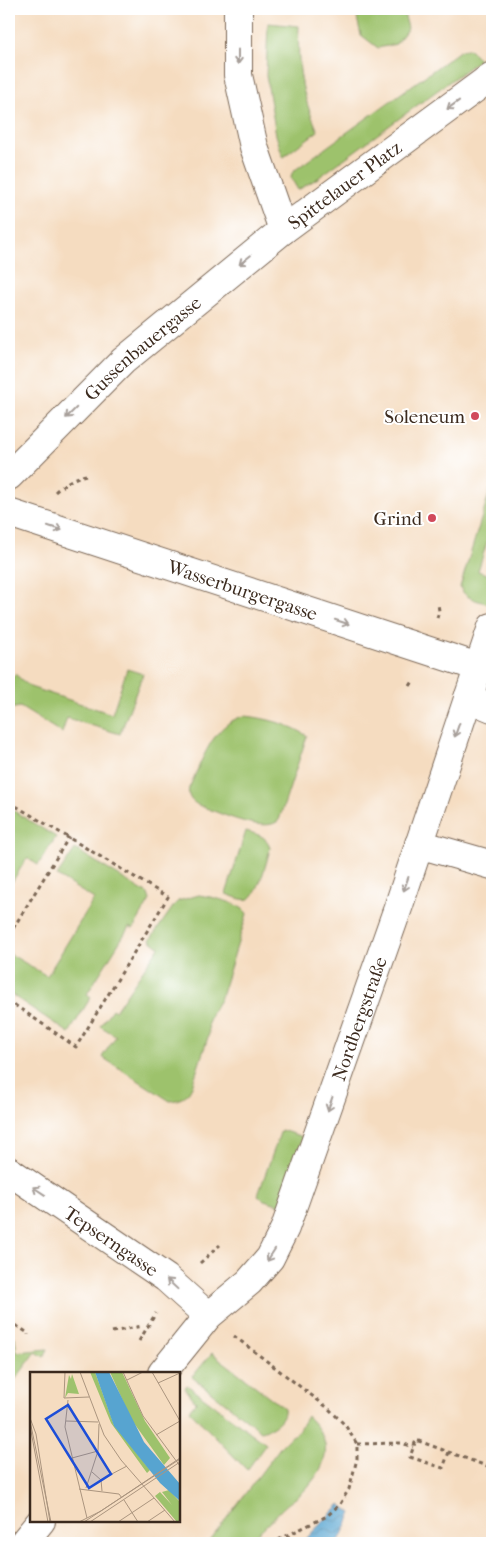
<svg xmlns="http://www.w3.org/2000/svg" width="501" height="1552" font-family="'IM FELL French Canon',serif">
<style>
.green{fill:#9dc26c;stroke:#6c7645}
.water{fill:url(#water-waves);stroke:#496777}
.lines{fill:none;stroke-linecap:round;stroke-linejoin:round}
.minor-casing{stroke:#7c6857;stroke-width:30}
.path{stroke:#7c6857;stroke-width:3;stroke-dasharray:4 4;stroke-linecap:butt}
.minor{stroke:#fff;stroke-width:28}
.oneway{stroke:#a79f9a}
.poi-dot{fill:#d1495b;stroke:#fff;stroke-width:2}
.labels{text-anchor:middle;stroke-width:4;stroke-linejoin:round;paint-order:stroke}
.street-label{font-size:19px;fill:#3b2a1e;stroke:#fff}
.poi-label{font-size:19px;fill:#3b2a1e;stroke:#fff;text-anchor:end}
.inset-road{fill:none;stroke:#ab957f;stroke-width:1}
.view{fill:#1d4ed8;fill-opacity:0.15;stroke:#1d4ed8;stroke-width:2.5}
.inset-edge{fill:none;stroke:#3b2a1e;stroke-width:2.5}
</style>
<defs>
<pattern id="water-waves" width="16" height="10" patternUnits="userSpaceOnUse" patternTransform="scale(1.25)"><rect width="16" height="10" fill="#57a4d0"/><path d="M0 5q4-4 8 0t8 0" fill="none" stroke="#4986a8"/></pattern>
</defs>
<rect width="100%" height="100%" fill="#fff"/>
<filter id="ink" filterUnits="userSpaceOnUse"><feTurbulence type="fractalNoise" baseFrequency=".02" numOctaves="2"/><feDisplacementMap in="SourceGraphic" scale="10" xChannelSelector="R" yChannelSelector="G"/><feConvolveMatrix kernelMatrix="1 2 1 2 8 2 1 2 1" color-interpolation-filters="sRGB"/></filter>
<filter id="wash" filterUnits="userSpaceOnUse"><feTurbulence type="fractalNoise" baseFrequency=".0096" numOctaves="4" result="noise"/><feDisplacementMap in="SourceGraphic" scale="20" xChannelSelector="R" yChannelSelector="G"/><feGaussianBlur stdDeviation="1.12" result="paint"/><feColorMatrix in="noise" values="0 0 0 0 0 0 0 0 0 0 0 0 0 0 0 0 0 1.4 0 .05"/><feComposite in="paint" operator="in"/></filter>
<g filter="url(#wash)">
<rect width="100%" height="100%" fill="#f5dcc0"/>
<path class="green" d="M364 9H398L404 13 408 28 396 44 378 48 361 35 357 18Z
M268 23 299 26C297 67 301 94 318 131L283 157 276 135 266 75Z
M467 49 471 50 479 60 318 178 298 190 291 178 292 173 295 170 461 50Z
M492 484V526L478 571 492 576V605C480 601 464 599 460 587Z
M127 669 143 674 120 734 67 718 62 733 20 707 9 709V682L15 674 30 687 112 714Z
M244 716C261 717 294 725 307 736L279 820C266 835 215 811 198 805 191 801 187 796 189 788 202 762 212 724 244 716Z
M9 808 56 837 38 865 27 858 9 887Z
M246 831C256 834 268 836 270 848 268 858 258 896 249 899 241 901 233 896 226 894Z
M75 849 148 894 150 900 133 929 129 927 87 994 91 997 69 1033 9 993V956L10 954 47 976 94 899 57 876Z
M199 895C212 897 242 903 247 914L220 1000 212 1012 208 1024 209 1034 192 1086C187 1097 181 1100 170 1101L102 1057 116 1036 100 1026 112 1009 115 1011 159 947 150 940 175 904 178 901Z
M281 1130 303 1137 281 1205 264 1200 258 1195Z
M15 1337 17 1352 48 1349 44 1357 36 1352 11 1385 9 1384V1341Z
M212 1353 284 1408C286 1420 271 1429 261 1431L192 1377Z
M187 1385 266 1444 247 1470 189 1410 196 1402 185 1388Z
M307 1416C335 1443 329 1464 304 1491 297 1498 289 1502 283 1508 269 1522 258 1537 238 1543 230 1545 217 1543 208 1543L282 1445 290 1437 296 1434Z"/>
<path class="water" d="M340 1504 352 1513 338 1543H302Z"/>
</g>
<g filter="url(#ink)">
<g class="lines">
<g class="minor-casing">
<g id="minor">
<path d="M238 9V75L254 147 283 230"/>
<path id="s1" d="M9 476 123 361 283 230 492 76"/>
<path id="s2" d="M9 513 478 667"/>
<path d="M468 698 492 708"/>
<path d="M419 844 492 865"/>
<path id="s3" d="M9 1171 166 1278 208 1316"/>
<path id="s4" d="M162 1373 208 1316 249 1282 270 1258 285 1228 399 905 492 627"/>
<path d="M23 1543 41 1521"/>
</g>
</g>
<path class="path" d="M55 492C65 483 73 478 86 475
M437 618 439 611 438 604
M410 686 414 680
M9 802 168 897 76 1047 9 1001
M9 935 69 837
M200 1263 220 1245
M9 1321 28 1333V1335
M112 1332 142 1326
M234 1336 328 1408 345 1425 357 1444V1459L349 1489 340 1504 327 1516 272 1543
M139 1341 156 1313
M357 1444 401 1443 413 1447
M449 1452 443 1468 410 1457 416 1440 492 1468
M488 1543 492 1529"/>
<use href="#minor" class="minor"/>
</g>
<defs><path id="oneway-shaft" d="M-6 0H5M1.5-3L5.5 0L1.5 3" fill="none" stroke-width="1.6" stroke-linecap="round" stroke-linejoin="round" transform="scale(1.25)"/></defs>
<g class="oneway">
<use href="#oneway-shaft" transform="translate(238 57) rotate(90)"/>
<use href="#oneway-shaft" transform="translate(453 105) rotate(144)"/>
<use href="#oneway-shaft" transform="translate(245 260) rotate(141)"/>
<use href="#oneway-shaft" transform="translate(71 413) rotate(135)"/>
<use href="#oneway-shaft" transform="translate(55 528) rotate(18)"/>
<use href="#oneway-shaft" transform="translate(342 622) rotate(18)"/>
<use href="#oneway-shaft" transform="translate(457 730) rotate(109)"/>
<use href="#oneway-shaft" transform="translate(406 884) rotate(109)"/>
<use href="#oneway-shaft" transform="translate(330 1104) rotate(109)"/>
<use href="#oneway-shaft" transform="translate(39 1191) rotate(-146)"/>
<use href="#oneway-shaft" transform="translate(271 1255) rotate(123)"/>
<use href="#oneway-shaft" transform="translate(172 1284) rotate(-137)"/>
</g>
</g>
<g class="poi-dot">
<circle cx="475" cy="416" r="5"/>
<circle cx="432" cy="518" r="5"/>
</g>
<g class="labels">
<g class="street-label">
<text dy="7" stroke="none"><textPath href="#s1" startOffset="445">Spittelauer Platz</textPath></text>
<text dy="7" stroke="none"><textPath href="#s1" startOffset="185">Gussenbauergasse</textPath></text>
<text dy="7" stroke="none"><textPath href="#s2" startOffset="246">Wasserburgergasse</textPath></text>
<text dy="7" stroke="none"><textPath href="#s4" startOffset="414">Nordbergstraße</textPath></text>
<text dy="7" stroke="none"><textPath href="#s3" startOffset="124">Tepserngasse</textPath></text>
</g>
<g class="poi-label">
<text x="465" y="423">Soleneum</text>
<text x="422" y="525">Grind</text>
</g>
</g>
<g transform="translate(30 1372)">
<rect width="150" height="150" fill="#f5dcc0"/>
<path d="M42 2 49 22 38 21 35 26 39 3 41 7Z" fill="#9dc26c"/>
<path d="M60 0H65L84 53 120 98 117 101 81 51ZM80 0H92L115 49 140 86 134 93 101 47ZM139 118 150 130V150H147L125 124 130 120 142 133 132 120Z" fill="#9dc26c"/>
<path d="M65 0H79L114 70 150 112V129L130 111 84 54Z" fill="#57a4d0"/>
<path class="inset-road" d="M35 0 34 26 59 25M50 0 74 63 91 88 145 150M93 0 113 44 150 94M122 0 150 49M97 8 113 0M128 11 150 1M38 28 35 55 57 146M0 46 6 62 20 150M0 49 21 150M36 49 68 50M0 54 18 150M126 63 150 49M42 86 68 79M62 100 71 108 72 119M76 105 97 94M56 116 68 79 69 52M49 117 89 122 92 126M94 128 108 150M49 150 71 139 150 86M54 150 150 87M60 150 150 90M88 150 124 126M117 150 135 138"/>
<path class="view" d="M38 33 81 102 59 116 16 47Z"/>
<rect width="150" height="150" class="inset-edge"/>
</g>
<rect width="501" height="1552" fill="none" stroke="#fff" stroke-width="30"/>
</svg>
